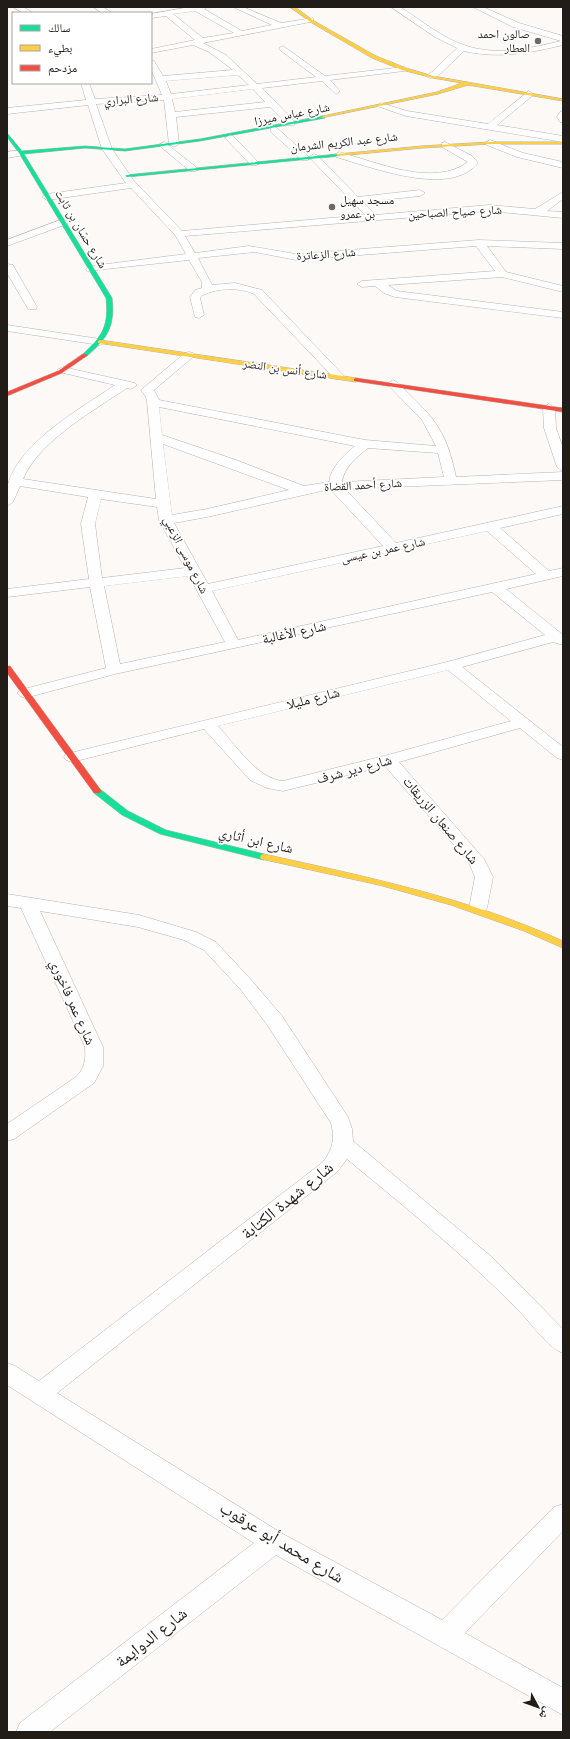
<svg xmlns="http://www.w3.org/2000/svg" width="570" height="1739" font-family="Helvetica,'Noto Naskh Arabic',sans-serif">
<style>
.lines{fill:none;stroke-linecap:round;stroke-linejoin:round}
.street-casing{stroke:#b6b1ae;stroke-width:1}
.fast-casing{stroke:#b6b1ae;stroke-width:1}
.slow-casing{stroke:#b6b1ae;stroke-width:1}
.jam-casing{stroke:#b6b1ae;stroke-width:1}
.street{fill:#fffefe;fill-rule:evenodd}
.fast{fill:#16e098;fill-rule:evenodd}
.slow{fill:#ffcf43;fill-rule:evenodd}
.jam{fill:#f24e42;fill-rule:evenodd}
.poi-dot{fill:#6e6966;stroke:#fff;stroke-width:1.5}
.labels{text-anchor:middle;stroke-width:3.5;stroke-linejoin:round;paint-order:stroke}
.far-poi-label{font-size:12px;fill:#211c18;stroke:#fff;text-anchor:end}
.far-street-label{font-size:12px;fill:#211c18;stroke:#fff}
.street-label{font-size:14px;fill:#211c18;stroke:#fff}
.near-street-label{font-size:17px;fill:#211c18;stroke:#fff}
</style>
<rect width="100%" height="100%" fill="#fdf9f7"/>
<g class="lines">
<g class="street-casing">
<path id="street" d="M13 7H23L33 13H23Z
M93 7H103L112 13H102Z
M190 7H208L204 9 242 31 272 25 233 7H243L281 23 313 18V22H310L203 43 226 55 257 84 316 77 280 50 279 48 283 46 325 76 404 67 408 69 404 71 330 80 340 91 336 94 322 81 262 88 294 121V125H288L270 107 176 117 179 144 174 147 169 144 164 100 96 104 112 149 134 181 182 231 365 215 311 159 309 157 314 154 317 155 358 197 420 190 425 193 420 196 363 202 375 215 489 205 535 209 563 192V199L547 211 563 212V218L489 211 185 236 195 253 249 246 296 254 479 240 563 243V249L487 246 506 272 563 286V292L502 277 388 285 397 291 563 312V318L395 297 384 293 375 286 362 287 357 284 362 281 495 271 476 246 296 260 255 252 198 258 212 285 235 283 262 290 343 375 345 377 343 379H335L254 294C239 287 218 288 203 295L200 298 204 315 199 318 195 317 190 297 195 290 202 288V282L189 260 87 271 86 269 91 266 186 254 175 235 131 188 47 200 42 197 47 194 126 183 102 149 88 105 7 114V108L86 100 81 83H89L95 99 162 95 151 69V61H154L163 76 233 70 209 52 193 45 151 53V49L195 40 166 16 151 18V14ZM195 11 234 33 203 38 173 14ZM238 75 249 85 171 94 166 81ZM253 89 265 102 175 112 172 99Z
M391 7H400C421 20 443 39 467 46 497 56 531 48 561 41L513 27 473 7H483L519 23 563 36V45C530 53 498 59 464 51L438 76 430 78 426 76 432 72 457 48 435 37Z
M529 91 533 94 532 96 497 125 563 136V142L406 116 377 106 381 103 407 111 488 124Z
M563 111V123L560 122 557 117 560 112Z
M274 127 277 128 308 156V160H302L271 132V128Z
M230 135 233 136 257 161V165H251L227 140 225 138Z
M490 140 523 153 563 162V168L517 157 487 145 485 143Z
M164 142 196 167V171H190L161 147 159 145Z
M445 142 472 156 478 163C450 198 371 167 336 157L334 155 339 152C377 162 433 188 468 162L442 147V143Z
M21 150 24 151V155L7 158V152Z
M63 219 68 222 67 224 7 246V240Z
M7 264 13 265 14 267 37 307 36 309H28L27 307 7 273Z
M7 325 100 339 106 342 100 345 7 331Z
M189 352 193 353 195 355 193 357 154 390 159 400 365 440 436 446 422 420 387 384 393 380 397 382C432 417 445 425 456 477L563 472V480L345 489 396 543 563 506V514L500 528 549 571 563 568V576L506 589 563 635V645L553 642 462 667 563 747V760L557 758 520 728 399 762 484 859 493 877 487 908 484 912 478 914 472 912 469 908 475 877 468 861 385 766 283 791 267 788 250 780 204 729 72 762 66 760 64 757 66 754 447 662 545 635 492 592 115 674 25 698 20 696 17 693 20 690 106 668 90 587 7 597V589L89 579 81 524 88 497 20 486 13 502 7 506C7 499 6 491 8 484 21 441 80 409 115 385L59 372 57 370 63 367 135 383 137 385 131 389 127 388C93 411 39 441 23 479L156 499 147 402 146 397 141 390 185 353ZM159 407 355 446C344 455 331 467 329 482L304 486 236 460 162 435ZM163 444 289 490 207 509 172 515ZM368 448 438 453 444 477 342 482C344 467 357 457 368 448ZM326 490H331L383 546 208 584 174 523 207 517ZM101 499 157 507 159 520 185 568 102 578 95 524ZM487 531 536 574 238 640 212 591ZM189 576 225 642 120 664 104 586ZM448 670 511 721 384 756 283 781C257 779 235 744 218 726Z
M549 404 555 408 556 428 563 448V471L557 467 544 428 543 408Z
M7 894 139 915 196 932 216 942 253 982 282 1016 348 1117 352 1129 353 1141 493 1258 563 1329V1353C548 1348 532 1324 520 1312 466 1256 406 1208 347 1159L337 1172 57 1393 283 1534 442 1620 554 1507 563 1504V1531L465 1633 563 1688V1715L276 1555 50 1732H16L20 1723 254 1543 7 1385V1363L15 1366 39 1381 323 1162C333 1149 335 1138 331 1123L268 1026 241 990 204 950 184 940 138 927 40 911 103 1047V1066L94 1083 14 1139 7 1141V1124L76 1077C85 1068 86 1059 85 1047L21 908 7 906Z"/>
</g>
<g class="fast-casing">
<path id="fast" d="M323 116 325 118 200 141 125 151 85 148 24 154 112 298C115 326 108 338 87 356H83V354C103 336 109 325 106 298L19 153 7 137V133L22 151 85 146 125 149 200 139Z
M338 154H340V156L127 177 125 176 127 175Z
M97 788 100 789 128 811 166 830 264 854 268 857 264 860 160 834 122 815 94 793 93 791 94 789Z"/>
</g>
<g class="slow-casing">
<path id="slow" d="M290 7H295L314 21 376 56 406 68 433 76 563 99V101L468 85 438 94 321 118 323 116 437 92 462 83 433 78 402 70 372 58 312 23Z
M490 142H563V144H490L422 148 338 156 336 155 338 154 422 146Z
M100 340 356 378 359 380 356 382 98 343V341Z
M264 854C367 877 466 897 563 941V948L524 931 451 905 379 885 261 859 260 857 261 855Z"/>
</g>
<g class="jam-casing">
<path id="jam" d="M83 354 88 355 62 373 7 396V392L58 371Z
M356 378 563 408V412L354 381V379Z
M7 666H10L100 789 101 791 100 793H94L7 673Z"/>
</g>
<use href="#street" class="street"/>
<use href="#fast" class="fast"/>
<use href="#slow" class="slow"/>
<use href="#jam" class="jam"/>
</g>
<g class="poi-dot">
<circle cx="538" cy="41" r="4"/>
<circle cx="332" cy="207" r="4"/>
</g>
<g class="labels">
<g class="far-poi-label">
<text x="530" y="38">صالون احمد<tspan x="530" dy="14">العطار</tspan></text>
<text x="340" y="204" text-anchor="start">مسجد سهيل<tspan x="340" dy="14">بن عمرو</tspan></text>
</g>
<g class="far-street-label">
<text transform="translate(131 99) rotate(-4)" y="4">شارع البراري</text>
<text transform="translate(292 114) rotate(-11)" y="4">شارع عباس ميرزا</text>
<text transform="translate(344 142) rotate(-6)" y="4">شارع عبد الكريم الشرمان</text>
<text transform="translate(455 212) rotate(-3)" y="4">شارع صياح الصباحين</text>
<text transform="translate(81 229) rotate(59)" y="4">شارع حسّان بن ثابت</text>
<text transform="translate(326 254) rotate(-4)" y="4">شارع الزعاترة</text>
<text transform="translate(285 369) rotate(8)" y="4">شارع أنس بن النضر</text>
<text transform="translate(363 485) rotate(-3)" y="4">شارع أحمد القضاة</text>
<text transform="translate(383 550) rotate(-12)" y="4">شارع عمر بن عيسى</text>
<text transform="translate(186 555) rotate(63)" y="4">شارع موسى الزعبي</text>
</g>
<g class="street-label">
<text transform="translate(294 632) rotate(-12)" y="5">شارع الأغالبة</text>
<text transform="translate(313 698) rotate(-14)" y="5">شارع مليلا</text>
<text transform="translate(354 769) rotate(-15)" y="5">شارع دير شرف</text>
<text transform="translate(441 820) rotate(50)" y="5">شارع صنعان الزريقات</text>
<text transform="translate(256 840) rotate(13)" y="5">شارع ابن أثاري</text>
<text transform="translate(73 1002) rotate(66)" y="5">شارع عمر فاخوري</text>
</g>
<g class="near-street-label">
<text transform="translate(287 1200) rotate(-39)" y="6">شارع شهدة الكتابة</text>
<text transform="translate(282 1542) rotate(31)" y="6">شارع محمد أبو عرقوب</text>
<text transform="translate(151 1637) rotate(-38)" y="6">شارع الدوايمة</text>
</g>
</g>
<rect width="570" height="1739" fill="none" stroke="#211c18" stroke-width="16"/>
<rect x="12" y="12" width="140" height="72" fill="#ffffff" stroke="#a6a4a3"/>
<rect x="20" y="25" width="20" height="6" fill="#16e098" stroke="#a6a4a3"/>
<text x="48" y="32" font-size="12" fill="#211c18">سالك</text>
<rect x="20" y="45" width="20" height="6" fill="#ffcf43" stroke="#a6a4a3"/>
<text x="48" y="52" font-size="12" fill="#211c18">بطيء</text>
<rect x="20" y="65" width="20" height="6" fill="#f24e42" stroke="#a6a4a3"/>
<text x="48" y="72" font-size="12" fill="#211c18">مزدحم</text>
<g transform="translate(538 1707) rotate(131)" stroke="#ffffff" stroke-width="3" paint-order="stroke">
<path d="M0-3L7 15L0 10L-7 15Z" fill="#211c18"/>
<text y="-6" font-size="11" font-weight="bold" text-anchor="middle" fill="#211c18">ش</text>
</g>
</svg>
